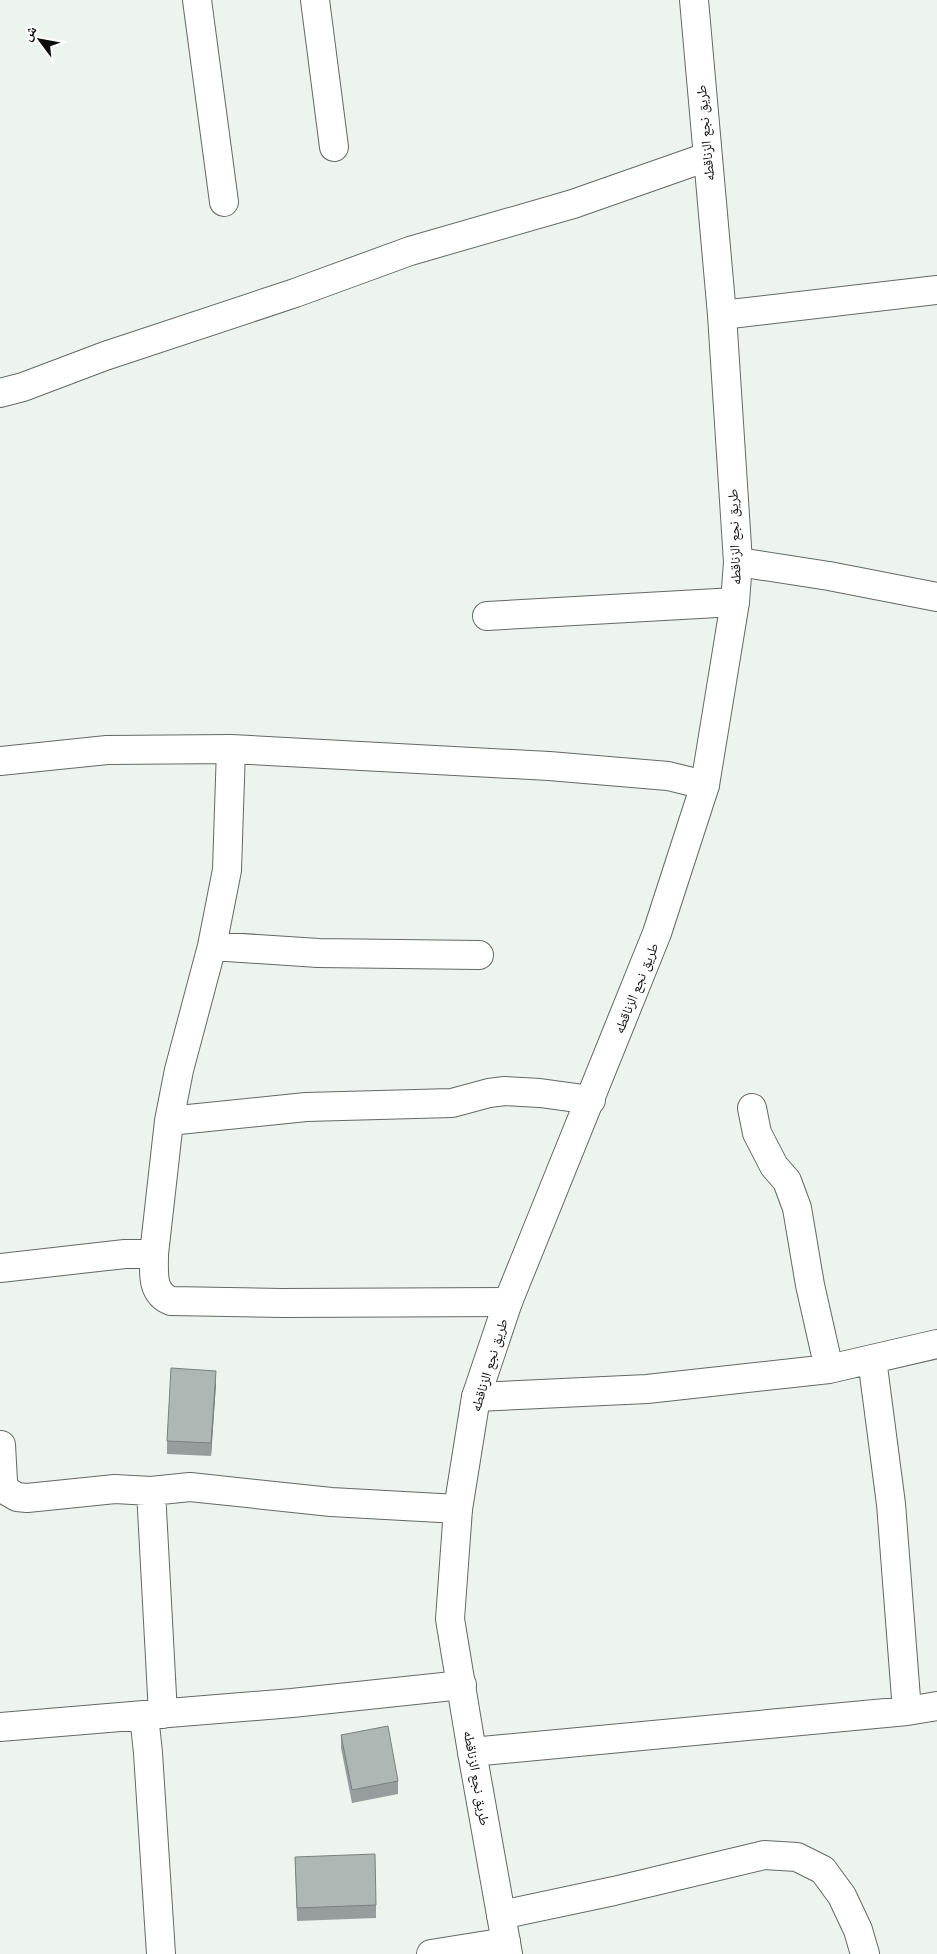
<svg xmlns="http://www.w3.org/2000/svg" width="937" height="1954" font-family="'PT Sans','Noto Naskh Arabic',sans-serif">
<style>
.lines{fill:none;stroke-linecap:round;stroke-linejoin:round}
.minor-casing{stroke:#636965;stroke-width:30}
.tertiary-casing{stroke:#636965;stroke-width:30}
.minor{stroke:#fff;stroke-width:28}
.tertiary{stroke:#fff;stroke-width:28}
.wall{fill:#969d9c}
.shaded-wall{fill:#7a807f}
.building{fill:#afb7b5;stroke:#7a807f}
.labels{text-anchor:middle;stroke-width:5;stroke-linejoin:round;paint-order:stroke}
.street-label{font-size:14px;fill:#0a0c0b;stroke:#fff}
</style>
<rect width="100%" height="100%" fill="#edf4f0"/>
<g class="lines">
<g class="minor-casing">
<path id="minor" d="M197 0 224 202
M315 0 334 147
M722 315 937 290
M0 393 23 387 105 356 295 293 410 251 573 204 707 157
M738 562 829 576 937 597
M487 616 735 602
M0 761 107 750 231 749
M212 946 318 953 479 955
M752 1108 757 1133 774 1166 787 1181 797 1208 810 1285 829 1369
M169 1121 306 1107 452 1103 489 1093 505 1091 540 1093 591 1100
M154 1254 169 1121 179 1070 212 946 227 870 231 749 549 766 668 776 705 785
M0 1268 125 1254H154C154 1273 151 1293 171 1301L282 1303 508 1302
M872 1359 891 1504 907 1711
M476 1397 647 1389 829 1369 937 1344
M1 1445 3 1481 5 1490 17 1497 27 1498 115 1489 151 1491
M163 1714 151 1491 190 1487 331 1502 458 1509
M0 1727 144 1715
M472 1752 907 1711 937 1706
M501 1915 614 1891 764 1855 797 1857 823 1870 842 1896 858 1930 865 1954
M161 1954 148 1753 144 1715 292 1703 462 1685
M431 1954 506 1942"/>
</g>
<g class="tertiary-casing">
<path id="tertiary" d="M508 1954 472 1752 450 1619 458 1509 476 1397 508 1302 657 933 705 785 735 602 738 562 722 315 694 0"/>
</g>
<use href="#minor" class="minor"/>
<use href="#tertiary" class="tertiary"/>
</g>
<path class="wall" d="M216 1384 211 1456 167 1454V1441Z
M341 1735 398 1781V1794L352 1803 341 1748Z
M295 1857 376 1905V1918L297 1921Z"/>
<path class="shaded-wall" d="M216 1371V1384L211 1456V1443Z"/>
<path class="building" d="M171 1368 216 1371 211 1443 167 1441Z
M388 1726 398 1781 352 1790 341 1735Z
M375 1854 376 1905 297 1908 295 1857Z"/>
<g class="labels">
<g class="street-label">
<text transform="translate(705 133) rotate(-95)" y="5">طريق نجع الزناقطه</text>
<text transform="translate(734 537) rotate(-92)" y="5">طريق نجع الزناقطه</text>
<text transform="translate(636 988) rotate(-68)" y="5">طريق نجع الزناقطه</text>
<text transform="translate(489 1365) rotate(-73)" y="5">طريق نجع الزناقطه</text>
<text transform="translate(477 1778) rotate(80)" y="5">طريق نجع الزناقطه</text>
</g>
</g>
<g transform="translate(40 40) rotate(302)" stroke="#ffffff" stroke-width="4" paint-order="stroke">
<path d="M0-4L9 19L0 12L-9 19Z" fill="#0a0c0b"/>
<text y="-8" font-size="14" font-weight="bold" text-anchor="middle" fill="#0a0c0b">ش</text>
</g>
</svg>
